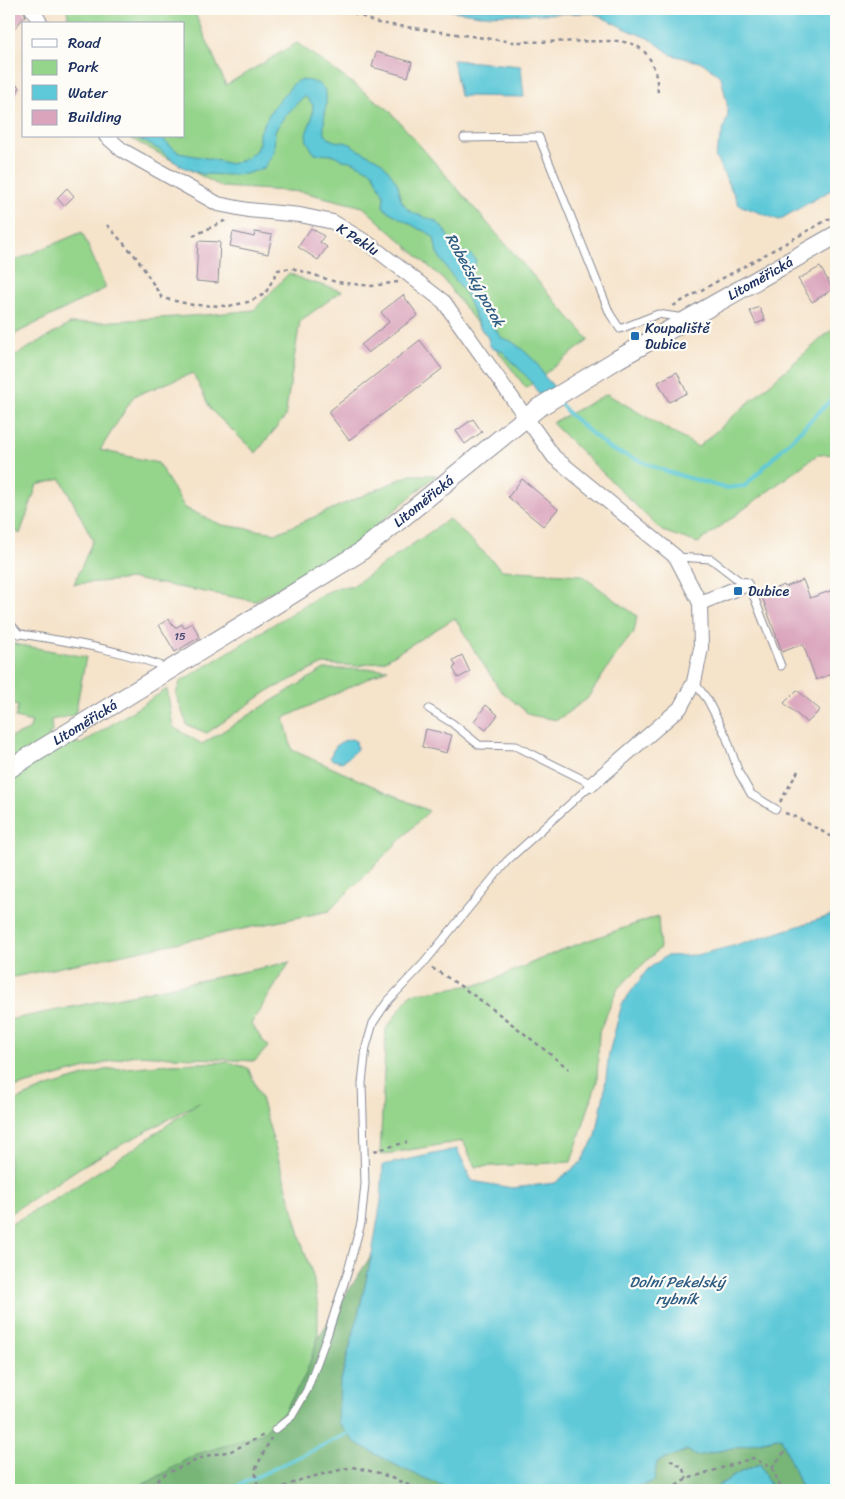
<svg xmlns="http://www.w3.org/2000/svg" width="845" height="1499" font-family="Sriracha,sans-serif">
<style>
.green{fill:#94d48b;stroke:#588274}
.forest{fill:#77b677;stroke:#49726a}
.water{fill:#5ec9d8;stroke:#3c7c9b}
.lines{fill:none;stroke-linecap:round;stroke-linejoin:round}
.stream{stroke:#5ec9d8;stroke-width:4}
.building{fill:#daa4bc}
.service-casing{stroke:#888994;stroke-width:9}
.minor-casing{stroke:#888994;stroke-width:16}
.tertiary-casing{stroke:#888994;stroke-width:20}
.path{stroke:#888994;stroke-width:2.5;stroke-dasharray:4 4;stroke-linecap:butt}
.service{stroke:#fff;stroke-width:7}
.minor{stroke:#fff;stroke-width:14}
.tertiary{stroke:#fff;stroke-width:18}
.poi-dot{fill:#1f6fb2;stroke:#fdfcf7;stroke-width:2}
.labels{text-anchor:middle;stroke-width:4.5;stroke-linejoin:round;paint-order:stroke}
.number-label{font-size:11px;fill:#4b4c76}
.street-label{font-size:14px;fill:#1b2f5e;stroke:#fdfcf7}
.poi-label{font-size:14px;fill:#1b2f5e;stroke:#fdfcf7;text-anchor:start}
.water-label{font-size:15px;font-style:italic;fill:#2f5d83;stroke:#fdfcf7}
</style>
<rect width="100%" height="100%" fill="#fdfcf7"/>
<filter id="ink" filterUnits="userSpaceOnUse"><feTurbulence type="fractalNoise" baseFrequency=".02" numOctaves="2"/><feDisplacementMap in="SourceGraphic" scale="10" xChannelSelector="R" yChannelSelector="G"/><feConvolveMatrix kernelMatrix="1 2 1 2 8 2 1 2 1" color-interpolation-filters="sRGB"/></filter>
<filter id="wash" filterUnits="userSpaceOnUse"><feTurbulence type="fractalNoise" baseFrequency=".0096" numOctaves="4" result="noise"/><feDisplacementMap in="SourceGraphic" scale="20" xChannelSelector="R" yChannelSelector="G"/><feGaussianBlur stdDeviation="1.12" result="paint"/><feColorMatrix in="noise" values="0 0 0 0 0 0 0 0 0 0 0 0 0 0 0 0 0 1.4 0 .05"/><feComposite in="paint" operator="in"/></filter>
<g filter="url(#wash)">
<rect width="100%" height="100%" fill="#f5e3ca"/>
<path class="green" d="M67 9H193L226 85 297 43 389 110 589 340 526 388 443 279 363 207 303 192 222 187 128 137 184 136V24H69Z
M82 232 106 288 9 337V263Z
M289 273 304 280 342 291 300 321 285 417 256 453 211 410 193 373 134 396 100 450 158 463 185 508 222 525 277 533 410 475H436L353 546 255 601 133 579 74 584 93 540 61 479 37 485 20 534 9 527V359L70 324 205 315 254 310Z
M836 330V454L817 455 698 543 662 531 552 423 607 394 698 447 830 331Z
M449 519 502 570 581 575 637 616 634 632 619 651 587 699 557 720 530 715 500 690 472 647 455 618 384 661 357 666 323 664 268 691 207 733 187 725 176 694 180 682 321 595 339 587H351Z
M9 643 86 657 75 715 51 720 52 732 48 735 81 744 167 689 173 727 202 744 324 669H388L284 718 292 750 429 811 329 911 9 978V738L29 730 32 722 15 718 18 706 9 704Z
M658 916 660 948 618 988 599 1032 597 1082 571 1162 475 1167 463 1141 380 1155 386 1029 411 994 486 983 561 950Z
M290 962 251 1024 268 1047 255 1061 134 1055 9 1089V1020Z
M229 1062 248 1068 261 1098 293 1209 304 1250 313 1276 318 1307V1338L306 1374 284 1412 262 1433 143 1484 135 1490H9V1225L59 1197 136 1147 200 1102 84 1165 9 1214V1103L45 1088 104 1070 169 1064Z"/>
<path class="forest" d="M372 1254 357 1320 340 1384 448 1488 453 1490H135L194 1455 253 1437 262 1433 284 1412 306 1374 318 1338Z
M782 1437 802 1490H772L759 1464 741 1472 711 1490H629L653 1481 657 1462 688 1450 696 1456Z"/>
<path class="water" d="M446 9H836V187L779 220 739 205 715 156 728 115 727 103 721 77 703 63 672 55 650 39 626 29 593 13 481 15 453 11Z
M453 60 521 66 524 97 460 96Z
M302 80C335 83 325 100 324 124 324 128 323 132 326 135 332 144 341 140 350 144 353 145 356 149 359 150 366 154 373 156 380 161 384 164 396 180 398 185 400 195 398 196 405 206 413 217 429 216 438 223 449 232 449 246 460 253 468 252 471 254 476 260 475 267 471 273 471 278L480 305 489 321 502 338 511 341 523 350 536 362 545 377 555 388 541 397 529 379 502 351 494 349 490 346 488 338 479 326 465 293 450 273 437 253 434 238 427 232 419 229 386 210 383 206 384 196 373 172 351 161 343 160 334 155 315 154 312 150 307 141 306 134 312 118 313 105 306 97H303L284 117 275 131 274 152 264 168 246 174 232 175 202 174 185 168 175 162 160 150 134 136H159L177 151 184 154 206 158 231 164 236 162 247 158 256 150 259 143V133L272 109 293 84 297 81Z
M351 739 356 741 357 749 349 757 342 762 333 760 330 758C334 746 339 741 351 739Z
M836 914V1490H802L781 1437 696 1456 687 1450 657 1462 654 1481 629 1490H453L401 1468 356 1443 338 1422 340 1384 357 1320 372 1254 381 1201 383 1165 457 1149 472 1181 512 1188 555 1183 581 1162 596 1136 604 1094 609 1053 622 1004 647 970 666 956 697 955 745 943Z
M760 1464 772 1490H711L741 1472Z"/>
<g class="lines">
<path class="stream" d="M559 402 569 414 610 449 668 472 725 488 745 486 836 395
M229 1490 351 1432"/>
</g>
<g id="blocks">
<path class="building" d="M9 9H21L26 15 9 35Z
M376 52 412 62 408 77 372 67Z
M9 81 20 87 9 109Z
M67 188 74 196 64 206 57 198Z
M311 228 324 236 320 242 327 247 318 260 298 247Z
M233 232 254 237 255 232 272 235 268 254 230 246Z
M198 241 220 242 218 283 196 281Z
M820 267 833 289 812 302 798 279Z
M403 295 418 315 368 353 361 345 389 322 381 312Z
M759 307 765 320 756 324 750 311Z
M420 340 442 369 349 440 328 412Z
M677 372 687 393 669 402 658 382Z
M473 419 482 432 465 444 456 431Z
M522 479 558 509 543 526 508 497Z
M803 580 810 598 836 589V649L833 650 836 661V668L832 669 834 673 816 680 803 644 782 652 761 594 784 585 785 587Z
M169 619 175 628 182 624 184 628 192 623 200 637 175 652 159 625Z
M462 655 470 672 458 678 453 668 456 666 453 660Z
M797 690 820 710 807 723 784 703Z
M486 705 498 715 486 730 474 721Z
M426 729 452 735 447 753 422 747Z"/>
</g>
</g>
<g filter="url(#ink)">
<use href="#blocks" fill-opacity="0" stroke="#888994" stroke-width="1"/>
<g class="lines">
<g class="service-casing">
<path id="service" d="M464 138 539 137 610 314 620 329 658 314 684 318
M676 557 711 559 745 585 754 597 781 666
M9 622 19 634
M9 632C62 641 118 648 169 669
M694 682 707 699 726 736 739 773 751 794 776 809
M275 1430 292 1416 307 1390 328 1333 348 1271 361 1223 365 1184 362 1083 366 1047 373 1023 387 1002 424 963 507 861 592 784 516 746 479 745 452 723 429 709"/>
</g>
<g class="minor-casing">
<path id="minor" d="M32 9 41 24
M106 136 122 150 218 204 248 210 300 215 333 222 369 244 444 302 554 457 676 557 700 603 701 648 694 682 680 708 592 784
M700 603 745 585"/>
</g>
<g class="tertiary-casing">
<g id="tertiary">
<path id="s1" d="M9 769 359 553 538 408 618 359 836 235"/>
</g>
</g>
<path class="path" d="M347 9 351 12 378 23 513 42 619 41C624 42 631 43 635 45 654 55 657 75 658 94
M107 225 137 258 162 298 193 305 229 306 248 302 265 294 278 270 292 268 336 282 372 286 398 282
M193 236 228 219
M673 306 836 215
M780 802 798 771
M785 813 796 817 836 839
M432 968C481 997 524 1034 569 1069
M374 1151 407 1142
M670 1460 682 1467 687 1479
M772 1468 785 1451
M144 1490 165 1474 206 1456 231 1451 266 1434
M263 1490 258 1487 255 1470 271 1438
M276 1490 303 1479 352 1467 379 1473 421 1490
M669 1490 687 1479 753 1458 772 1468 782 1490"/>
<use href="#service" class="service"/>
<use href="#minor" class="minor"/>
<use href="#tertiary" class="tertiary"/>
</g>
</g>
<g class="poi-dot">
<rect x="630" y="331" width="10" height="10" rx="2.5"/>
<rect x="733" y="586" width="10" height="10" rx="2.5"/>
</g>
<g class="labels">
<g class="number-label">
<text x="180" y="640">15</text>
</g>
<g class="street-label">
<text transform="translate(358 239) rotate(33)" y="5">K Peklu</text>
<text dy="5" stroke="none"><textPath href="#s1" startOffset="899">Litoměřická</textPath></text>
<text dy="5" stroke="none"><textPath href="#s1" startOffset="494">Litoměřická</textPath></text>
<text dy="5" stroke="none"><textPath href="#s1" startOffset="89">Litoměřická</textPath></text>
</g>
<g class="poi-label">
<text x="645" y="333">Koupaliště<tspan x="645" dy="16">Dubice</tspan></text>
<text x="748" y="596">Dubice</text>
</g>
<g class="water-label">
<text transform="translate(475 280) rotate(61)" y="5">Robečský potok</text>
<text x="677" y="1287">Dolní Pekelský<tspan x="677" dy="17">rybník</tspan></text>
</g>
</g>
<rect width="845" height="1499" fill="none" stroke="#fdfcf7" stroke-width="30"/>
<rect x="22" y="22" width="162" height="115" fill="#fdfcf7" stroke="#a3aaba"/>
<rect x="32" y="39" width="25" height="8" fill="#ffffff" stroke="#a3aaba"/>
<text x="68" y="48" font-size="15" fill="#1b2f5e">Road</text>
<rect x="32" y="60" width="25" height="15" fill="#94d48b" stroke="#a3aaba"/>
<text x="68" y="72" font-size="15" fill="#1b2f5e">Park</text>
<rect x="32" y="85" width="25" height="15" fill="#5ec9d8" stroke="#a3aaba"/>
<text x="68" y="98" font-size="15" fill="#1b2f5e">Water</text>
<rect x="32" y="110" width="25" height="15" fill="#daa4bc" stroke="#a3aaba"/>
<text x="68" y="122" font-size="15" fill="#1b2f5e">Building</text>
</svg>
